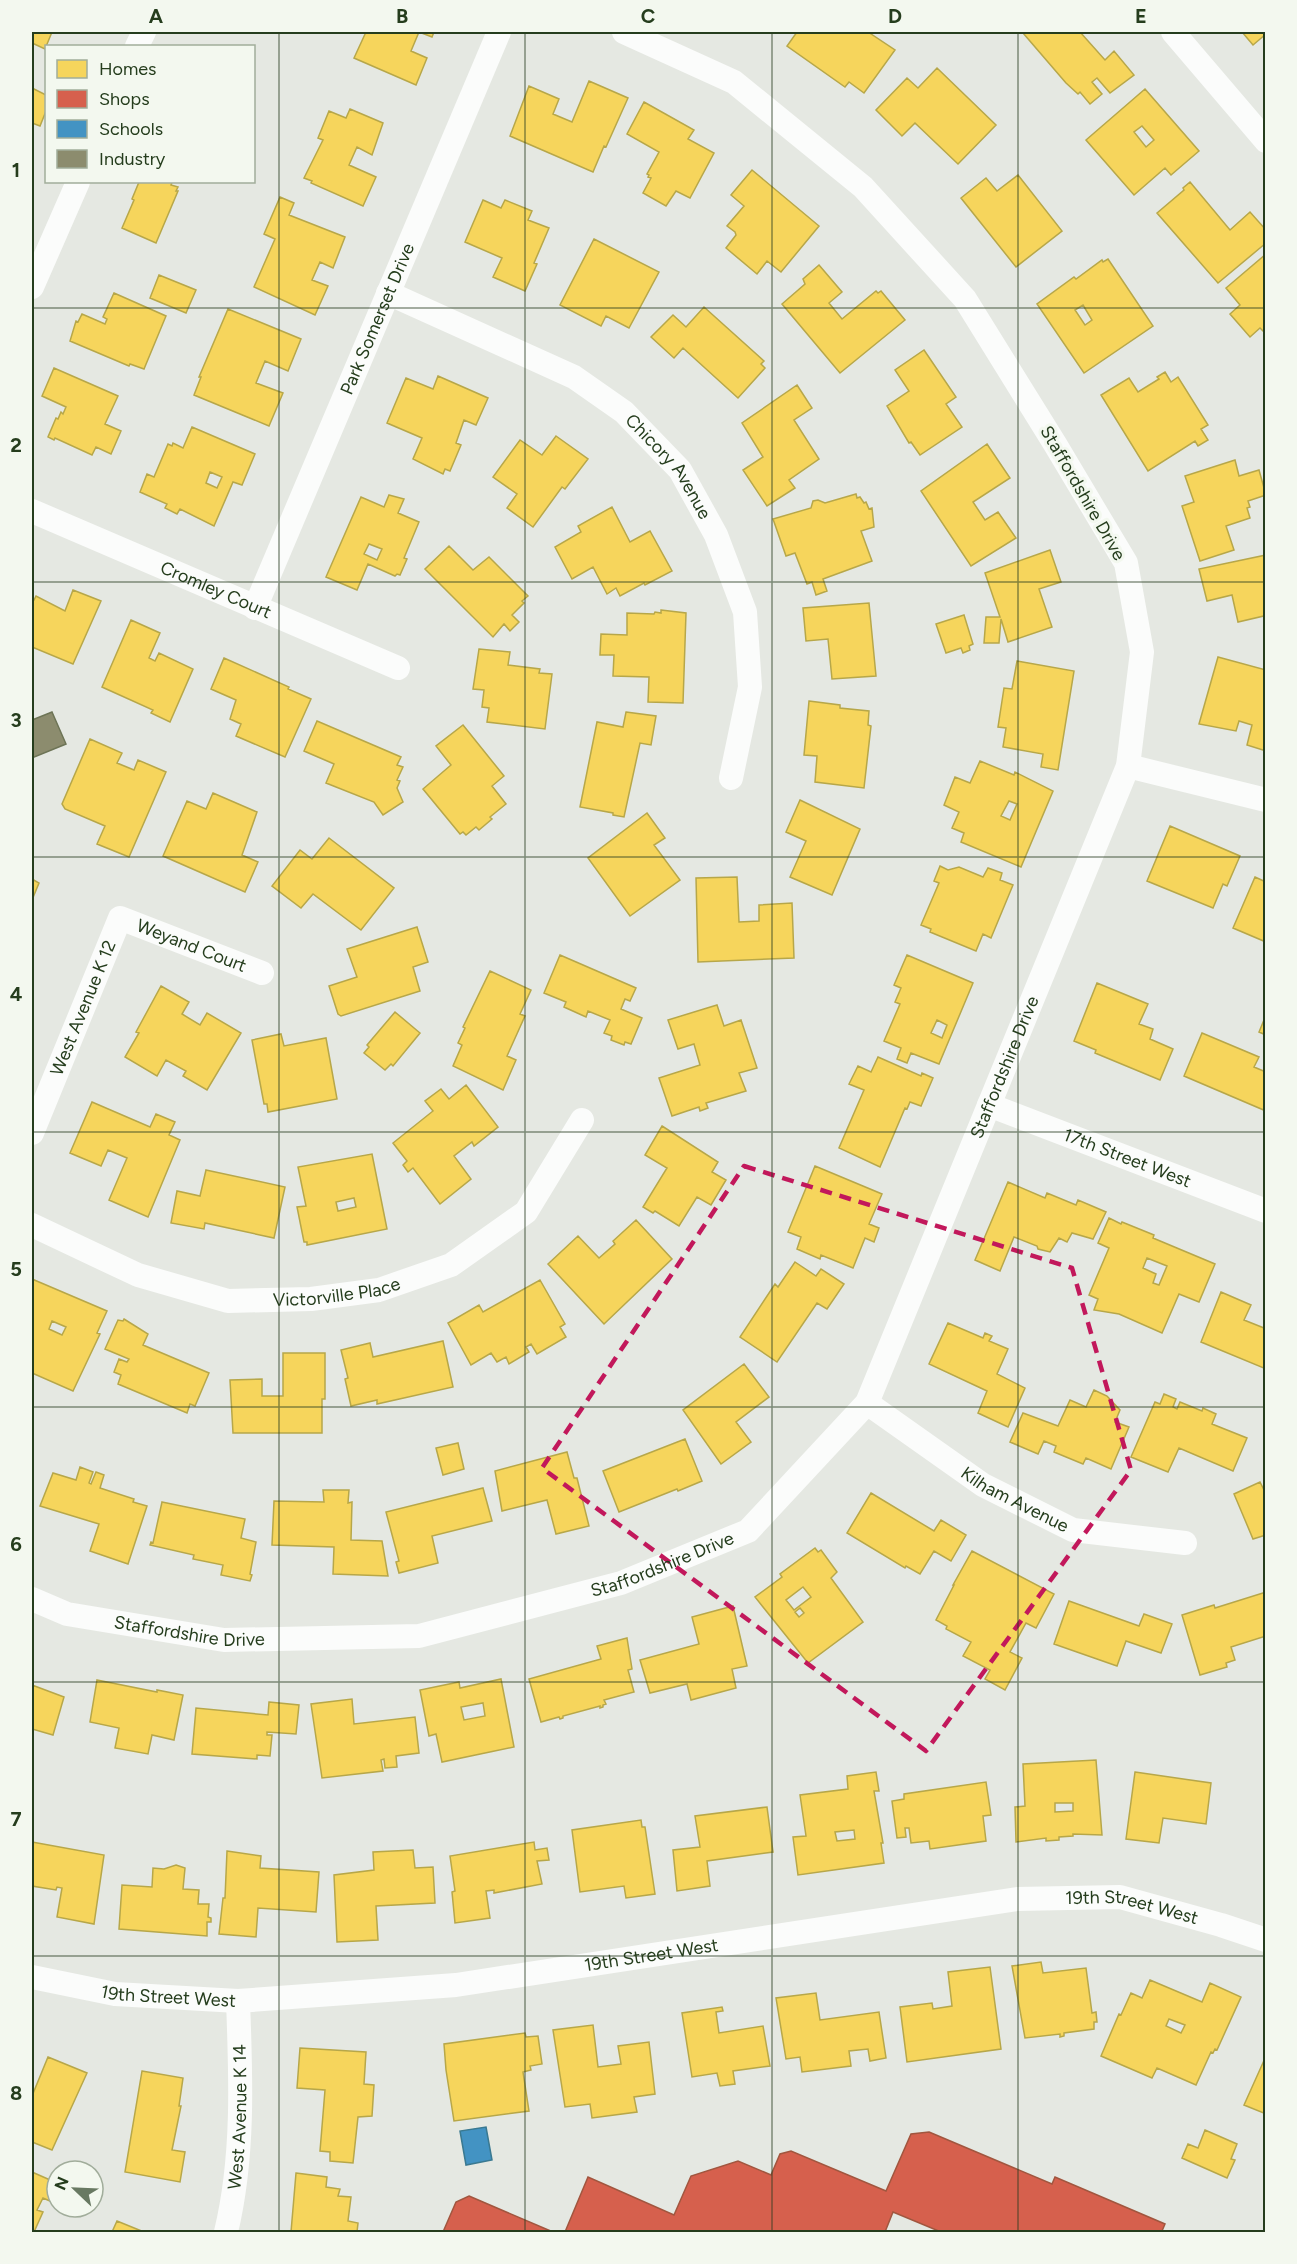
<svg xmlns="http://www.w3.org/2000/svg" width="1297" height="2264" font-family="Figtree,sans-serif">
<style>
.homes{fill:#f6d55c;stroke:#b7a749;stroke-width:1.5;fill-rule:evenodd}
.shops{fill:#d6604d;stroke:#a1563f;stroke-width:1.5}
.schools{fill:#4393c3;stroke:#3a7991;stroke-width:1.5}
.industry{fill:#8c8c6e;stroke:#6d7456;stroke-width:1.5}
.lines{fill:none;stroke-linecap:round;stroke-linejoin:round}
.minor{stroke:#fbfcfb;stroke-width:24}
.marked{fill:none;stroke:#c2185b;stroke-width:4.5;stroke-dasharray:12 8;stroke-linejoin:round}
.grid{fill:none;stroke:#253d1d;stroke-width:1.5;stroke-opacity:0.55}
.labels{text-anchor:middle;stroke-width:6;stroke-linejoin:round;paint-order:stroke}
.street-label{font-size:18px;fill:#253d1d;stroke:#f3f8ef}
.neatline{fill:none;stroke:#253d1d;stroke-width:2}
.grid-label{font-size:20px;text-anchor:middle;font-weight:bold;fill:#253d1d}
</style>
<rect width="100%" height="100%" fill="#e5e8e2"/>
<path class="homes" d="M32 32H52L45 49 32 43Z
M366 32H434L432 37 419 32 411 51 427 58 416 85 354 58Z
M797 32H868L895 50 864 93 849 82 845 87 787 46Z
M1024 32H1080L1105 60 1114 51 1134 75 1110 93 1097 78 1092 82 1102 94 1090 104 1080 92 1078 94 1066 83 1023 33Z
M1242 32H1266V34L1253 45Z
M937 68 996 125 958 164 915 123 902 136 876 110 907 78 918 88Z
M589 81 628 98 606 147 604 146 593 172 510 136 529 86 559 99 553 114 572 122Z
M32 88 46 95V111L40 126 32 123Z
M1145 89 1199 151 1171 175 1165 168 1134 195 1086 140ZM1142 126 1154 140 1146 147 1134 132Z
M644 102 694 130 688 139 714 153 690 198 676 191 666 206 643 193 651 178 648 177 649 175 647 174 659 152 627 134Z
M350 109 383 123 372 155 357 147 349 165 376 177 363 206 311 183 312 181 304 178 323 140 318 138 329 111 346 118Z
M752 170 819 226 781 272 767 261 757 274 726 248 736 235 735 232 727 226 744 206 731 195Z
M1018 175 1062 231 1016 267 961 198 986 178 997 191Z
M137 182H172L171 185 178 187 176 191H178L156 243 122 228 134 200 132 199 139 182Z
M1190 182 1230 230 1250 212 1266 230V243L1218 283 1157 213 1184 190 1183 188Z
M280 197 294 203 289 215 345 237 333 268 320 262 312 280 328 286 315 315 254 287 275 239 264 234Z
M483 200 501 208 505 200 532 211 528 220 549 228 534 263 537 264 525 291 493 277 502 258 465 242Z
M594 239 659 272 629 328 606 316 601 326 560 305Z
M1266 254V334L1260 328 1250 337 1230 314 1240 305 1226 288Z
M1108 259 1153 326 1084 373 1037 304 1074 277 1076 279 1102 260 1103 262ZM1083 305 1092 320 1085 325 1075 310Z
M819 265 842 292 829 303 842 319 876 291 878 293 881 291 905 320 840 373 782 304 805 284 803 279Z
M159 275 196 290 186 313 150 298Z
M114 293 166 316 144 369 130 364 129 366 70 341 76 321 78 322 82 314 105 324 107 319 103 317Z
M704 307 764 361 761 364 765 368 738 398 683 348 674 358 651 337 673 315 686 327Z
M228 309 301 339 288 371 265 361 256 383 283 393 269 426 194 395 201 377H199Z
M924 350 956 397 946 404 962 427 920 455 911 442 909 443 887 406 909 391 895 370Z
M54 368 118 396 105 424 121 431 111 454 96 447 92 455 55 438 54 440 48 437 56 418 58 419 61 412 63 414 66 407 42 396Z
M1165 372 1171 382 1178 377 1208 425 1201 429 1208 440 1198 446 1195 441 1148 471 1101 395 1129 378 1138 392 1159 379 1157 377Z
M438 376 488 398 476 425 464 420 456 443 461 445 450 471 445 469 443 474 413 459 422 438 387 423 406 378 433 389Z
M797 385 812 408 794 420 819 459 789 480 795 488 767 506 743 470 763 457 742 423Z
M192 427 255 454 242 485 233 482 214 526 180 509 177 514 165 508 167 504 140 492 147 474 154 477 168 444 172 446 173 443 183 448ZM210 472 222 477 217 488 206 483Z
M556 436 588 459 565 489 562 487 533 527 507 508 517 494 493 477 520 440 542 455Z
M987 444 1010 478 973 502 985 520 998 512 1016 538 971 566 921 491Z
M1235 460 1239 476 1259 470 1266 495 1248 501 1250 507 1247 508 1250 518 1226 526 1234 550 1200 561 1182 506 1194 502 1185 476Z
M856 494 857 498 860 497 864 503 866 502 869 509 872 508 874 527 861 531 872 561 823 579 827 591 816 595 812 582 807 584 795 553 786 556 773 519 811 508 813 501 818 500 825 503Z
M389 495 404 499 398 513 419 522 404 558 407 559 400 575 397 574 395 576 368 564 357 590 326 577 361 497 384 507ZM369 544 382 549 377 560 364 554Z
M612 507 630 542 650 531 672 571 645 585 644 583 620 596 616 588 607 594 593 567 572 579 555 547 581 532 578 526Z
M449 546 473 570 489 557 528 596 522 601 524 603 512 615 519 622 510 631 504 624 493 637 425 569Z
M1050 550 1061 582 1039 589 1052 627 1008 642 1001 619 999 643H984L986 617H1000L985 573Z
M1266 555V622L1264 616 1238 622 1232 595 1207 601 1199 569Z
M73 590 101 601 73 664 32 647V599L34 600 36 596 65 611Z
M869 603 876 676 832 679 828 639 806 641 803 608Z
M661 610 686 613 683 703 648 702 649 677 613 676 614 655H600L601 634 627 635V613L654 614 655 612 661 613Z
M964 615 973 644 969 646 970 650 963 653 961 648 946 653 936 624Z
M131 620 160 633 149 658 155 661 159 653 193 669 170 722 151 713 153 710 102 687Z
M479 649 510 652 508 665 540 669 539 673 552 674 545 729 487 722 489 708 482 707 484 690 473 689Z
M1218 657 1266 670V751L1247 745 1252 725 1239 721 1236 731 1199 724Z
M224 658 289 687 288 689 311 699 285 757 236 736 241 724 230 719 236 700 211 689Z
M1017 661 1074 671 1058 770 1041 767 1043 754 1003 747 1006 728 998 727 1004 688 1012 689Z
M809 701 840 705V708L869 711 868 725 871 726 864 788 815 782 817 756 804 755Z
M626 712 656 716 651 745 640 743 624 817 613 815V813L580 807 597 722 623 727Z
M317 721 401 757 397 765 403 767 397 780 400 781 397 788 403 802 383 815 374 802 326 783 334 764 304 751Z
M463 725 504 776 492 786 506 804 490 817 492 819 479 830 476 827 466 835 463 832 460 834 423 789 451 765 436 746Z
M90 739 122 753 117 763 134 770 138 760 166 772 129 857 97 844 105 826 65 809 62 804Z
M980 761 1014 775 1015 772 1053 791 1021 867 961 842 964 833 952 828 959 812 944 805 955 777 970 783ZM1009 801 1017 804 1010 820 1001 816Z
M213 793 257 812 242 855 258 862 245 892 163 856 187 801 206 809Z
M800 800 860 829 832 895 790 877 806 841 786 832Z
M647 813 665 838 654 845 680 880 630 916 588 858Z
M1170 826 1240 856 1227 886 1223 884 1213 908 1147 881Z
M329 838 394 888 361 930 313 894 301 908 272 886 300 850 312 859Z
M940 866 948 870 959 867 983 877 988 868 1002 873 1000 880 1013 885 991 938 983 934 976 951 930 932 931 929 921 925 939 883 934 881Z
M737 877 739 922 759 921V905L792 903 794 958 698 962 696 878Z
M1255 877 1266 882V942L1233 928Z
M32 879 39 883 32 900Z
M417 927 428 962 413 967 420 991 341 1016 338 1014 329 986 357 977 347 949Z
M560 955 636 988 630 1001 625 999 621 1009 642 1018 631 1044 625 1042 624 1045 611 1040 612 1036 604 1033 610 1020 588 1011 586 1017 564 1007 566 1002 544 993Z
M907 955 973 983 939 1064 911 1053 907 1063 897 1059 901 1048 884 1041 900 1004 895 1002 901 988 894 985ZM937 1020 947 1025 942 1038 931 1033Z
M490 971 531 990 520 1014 525 1016 507 1056 516 1060 503 1090 453 1066 462 1045 458 1043 465 1028 463 1027Z
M1097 983 1148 1004 1139 1024 1153 1029 1150 1039 1173 1049 1160 1080 1095 1053 1096 1050 1074 1041Z
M161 986 189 1002 182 1014 200 1025 207 1013 241 1033 207 1090 183 1076 186 1071 166 1060 157 1076 125 1057 139 1033 136 1032Z
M717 1005 724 1026 741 1020 757 1068 739 1073 746 1091 706 1103 708 1108 700 1111 699 1107 672 1116 659 1078 700 1065 694 1044 678 1049 668 1020Z
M395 1012 420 1033 393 1066 391 1064 385 1070 364 1053 369 1047 367 1045Z
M1266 1015V1035L1259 1032Z
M1202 1033 1259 1057 1254 1067 1266 1072V1111L1184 1076Z
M281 1034 284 1046 326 1038 337 1099 268 1112 267 1104H264L252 1040Z
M878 1057 921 1076 922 1073 933 1078 921 1106 910 1102 907 1109 905 1108 880 1167 839 1148 864 1090 849 1084 858 1066 871 1072Z
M466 1085 498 1127 474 1146 472 1142 454 1156 471 1179 440 1204 413 1168 408 1172 403 1165 407 1161 393 1143 433 1111 425 1101 441 1089 449 1099Z
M92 1102 150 1127 156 1114 175 1122 169 1135 180 1140 148 1217 109 1200 127 1158 108 1150 101 1166 70 1153Z
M662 1126 718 1162 712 1172 726 1180 711 1205 697 1197 679 1226 655 1211 653 1213 643 1207 667 1168 645 1155Z
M372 1154 387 1229 307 1245V1242H304L297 1207 306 1206 298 1167ZM354 1198 356 1207 338 1211 336 1202Z
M815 1166 882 1194 869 1224 879 1228 874 1242 865 1238 853 1268 821 1255 820 1259 797 1249 801 1237 788 1232Z
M206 1170 285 1187 274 1238 205 1223 204 1229 171 1223 177 1191 200 1196Z
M1008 1182 1045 1198 1047 1193 1076 1205 1078 1200 1106 1212 1093 1239 1072 1233 1067 1242 1059 1238 1050 1252 1038 1249 1037 1246 1014 1237 1000 1271 975 1260Z
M1109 1218 1121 1224 1122 1222 1154 1235 1153 1238 1215 1264 1199 1302 1179 1294 1162 1333 1119 1314 1094 1310 1098 1299 1089 1295 1109 1248 1098 1243ZM1147 1258 1167 1266 1159 1285 1153 1283 1156 1274 1143 1268Z
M636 1220 672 1259 604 1324 548 1264 578 1236 599 1258 615 1244 613 1241Z
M795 1262 816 1276 821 1269 844 1284 827 1309 817 1303 777 1362 740 1337 775 1284 778 1287Z
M32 1279 107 1311 97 1333 100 1334 73 1391 32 1373ZM52 1321 66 1327 62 1335 49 1329Z
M540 1280 565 1324 560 1327 566 1337 537 1354 531 1344 526 1347 529 1352 509 1364 506 1357 497 1362 491 1353 471 1365 448 1323 479 1305 483 1312Z
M1221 1292 1251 1305 1244 1320 1264 1328 1266 1324V1369L1201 1342Z
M124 1319 148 1334 143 1345 209 1373 195 1406 190 1404 187 1413 118 1384 121 1375 114 1372 119 1359 127 1362 129 1359 105 1349 118 1320 123 1321Z
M948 1323 983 1338 985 1333 992 1336 989 1341 1008 1349 997 1374 1025 1388 1008 1427 978 1413 987 1391 929 1364Z
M443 1341 453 1387 377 1404V1400L351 1406 345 1379 348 1378 341 1350 370 1343 373 1357Z
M283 1353H325V1399H322V1433H233L230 1380 262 1379V1396H283Z
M744 1364 769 1397 736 1422 751 1442 721 1464 683 1410Z
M1094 1390 1107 1396 1120 1410 1115 1422 1129 1427 1111 1469 1086 1458 1083 1464 1054 1452 1056 1446 1044 1441 1038 1454 1010 1442 1023 1413 1058 1426 1070 1400 1086 1407Z
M1164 1394 1176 1399 1173 1407 1177 1409 1180 1402 1202 1411 1203 1408 1216 1414 1212 1424 1247 1438 1233 1471 1179 1448 1168 1472 1131 1457 1155 1402 1160 1404Z
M685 1439 702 1481 678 1491 677 1489 619 1512 603 1471Z
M458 1443 464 1469 443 1475 436 1448Z
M567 1452 574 1478H577L589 1526 556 1534 547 1500 502 1511 495 1471Z
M80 1467 93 1472 89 1483 91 1484 96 1472 104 1475 100 1488 134 1499 133 1502 147 1506 128 1564 90 1551 99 1524 40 1506 53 1473 76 1480Z
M1260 1482 1266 1494V1535L1253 1539 1234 1494Z
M483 1488 492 1521 432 1536 438 1563 399 1573 396 1562 399 1561 386 1512Z
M323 1490H349L348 1503 352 1502 351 1540 382 1541 388 1576 333 1574 334 1547 272 1545 274 1501 324 1502Z
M871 1493 934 1531 941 1520 966 1535 951 1561 934 1551 920 1574 906 1566 905 1568 847 1533Z
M162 1502 245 1519 241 1538 256 1542 250 1574 252 1575 250 1581 221 1575 223 1565 193 1559 194 1555 150 1545 151 1542 153 1543Z
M815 1548 818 1552 821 1550 837 1572 831 1578 863 1622 808 1663 755 1597 782 1577 780 1574ZM803 1587 811 1597 794 1610 786 1600ZM800 1608 804 1613 799 1617 795 1612Z
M972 1551 1054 1594 1036 1628 1026 1623 1010 1652 1022 1658 1005 1690 985 1679 990 1670 963 1656 971 1642 946 1629 947 1626 936 1620 954 1585H953Z
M1266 1592V1636L1231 1647 1235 1660 1226 1663 1227 1667 1200 1675 1182 1615 1214 1605 1215 1608Z
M1069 1601 1139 1626 1144 1614 1172 1624 1161 1653 1126 1641 1117 1666 1054 1644Z
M733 1606 747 1666 732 1669 736 1688 691 1700 687 1684 650 1693 640 1660 699 1644 692 1617Z
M627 1638 632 1669 628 1670 634 1692 604 1700 606 1704 603 1705V1707L600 1708V1706L563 1716V1718L560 1719 559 1717 541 1722 529 1679 601 1659 597 1646Z
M501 1679 514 1747 442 1762 436 1734 429 1736 420 1690 459 1682 460 1688ZM483 1703 485 1716 464 1720 461 1707Z
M97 1680 157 1692V1690L183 1695 174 1740 152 1735 148 1754 115 1748 119 1728 90 1722Z
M32 1685 64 1697 53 1735 32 1729Z
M352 1699 354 1724 415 1717 419 1753 396 1756 397 1767 385 1768 384 1759 381 1760 383 1771 322 1778 311 1704Z
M269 1702 299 1705 296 1734 267 1732V1735H272L270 1756 257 1755V1759L192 1754 196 1708 268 1715Z
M1096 1760 1102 1835 1073 1834V1836L1059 1837V1840L1046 1841V1838L1016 1842 1015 1807 1025 1806 1023 1764ZM1055 1803H1073V1811L1055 1812Z
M876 1772 879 1791H874L883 1843H881L884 1863 798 1875 793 1837 806 1836 800 1795 848 1789 847 1776ZM854 1830 855 1839 837 1841 835 1832Z
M1135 1772 1211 1783 1206 1824 1163 1818 1159 1843 1126 1839Z
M986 1782 991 1815 983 1816 986 1841 930 1849 929 1841 911 1843 909 1828H905L906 1837 897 1838 892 1801 904 1799V1794Z
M767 1807 773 1852 707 1861 710 1886 677 1891 673 1850 700 1847 695 1816Z
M641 1820 642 1827H645L655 1894 626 1898 624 1886 580 1892 572 1830Z
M32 1842 104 1855 94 1924 57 1917 62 1888 57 1887 56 1890 32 1886Z
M534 1842 535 1850 547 1848 549 1860 537 1861 542 1884 494 1893V1890L486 1891 490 1918 455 1923 452 1892 455 1891 450 1856Z
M413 1850 415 1868 433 1867 435 1903 376 1906 378 1940 337 1942 334 1875 374 1870 373 1852Z
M227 1851 261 1856 260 1868 319 1872 316 1912 258 1908 256 1937 219 1934 223 1898H225Z
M176 1865 185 1868 183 1889 199 1890 198 1904H209L208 1917 211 1918V1922H207V1936L119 1929 122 1885 152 1887 153 1868 164 1869Z
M1041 1962 1043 1973 1086 1968 1092 2013 1096 2012 1097 2022H1094V2029L1064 2033V2036L1060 2037V2034L1025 2038 1012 1966Z
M990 1967 1001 2049 907 2062 900 2007 932 2003 933 2009 952 2006 948 1972Z
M1150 1980 1202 2002 1210 1983 1241 1997 1217 2050 1215 2049 1213 2053 1211 2052 1196 2085 1157 2068 1152 2078 1101 2056 1119 2014 1121 2015 1131 1993 1142 1998ZM1169 2019 1185 2025 1181 2033 1166 2026Z
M816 1993 820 2020 879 2012 886 2058 870 2061 868 2049 849 2051 851 2066 802 2072 800 2057 786 2059 776 1998Z
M722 2007 723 2011 716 2012 719 2033 763 2026 770 2066 733 2071 735 2084 720 2086 717 2073 692 2077 682 2013Z
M593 2025 598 2067 621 2064 618 2046 649 2042 655 2094 634 2097 637 2112 592 2118 590 2104 565 2107 553 2030Z
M525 2033 526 2037 538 2036 542 2064 530 2066 531 2070 523 2072 529 2111 454 2121 446 2070 444 2044Z
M300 2048 366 2052 364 2084 374 2085 372 2116 358 2117 353 2163 330 2161V2152L320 2151 325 2090 297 2088Z
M1266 2056V2114L1244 2105Z
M48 2057 87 2073 52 2150 32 2142V2096Z
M142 2071 183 2078 179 2106H181L172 2150 185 2152 180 2182 125 2172Z
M1205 2130 1237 2144 1231 2159 1235 2160 1227 2178 1182 2158 1188 2144 1198 2148Z
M32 2172 57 2183V2204L43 2198 37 2210 43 2212 34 2232H32Z
M296 2173 327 2177 326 2187 340 2189 338 2196 351 2197 348 2221 358 2223 357 2232H291Z
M117 2221 144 2232H112Z"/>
<path class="shops" d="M929 2132 1052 2184 1055 2177 1165 2224 1162 2231 1165 2232H941L893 2212 885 2232H565L588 2177 674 2215 691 2176 738 2161 771 2175 780 2154 791 2151 886 2191 911 2134Z
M469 2196 553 2232H443L456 2202Z"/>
<path class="schools" d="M486 2127 492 2160 466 2165 460 2131Z"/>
<path class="industry" d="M52 712 66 744 32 758V720Z"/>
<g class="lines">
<g class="minor">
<path d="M1173 32 1266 141"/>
<path d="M137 46 144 32"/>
<path d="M32 287 78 182"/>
<path id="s1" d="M388 293 574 377 624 412 680 470 716 535 745 612 750 687 731 778"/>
<path id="s2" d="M32 511 398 668"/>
<path id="s3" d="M255 608 499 32"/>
<path d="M1128 766 1266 800"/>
<path id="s4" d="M989 1105 1266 1211"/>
<path id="s5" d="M32 1133 120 918 262 973"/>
<path id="s6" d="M32 1225 138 1275 228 1301 311 1299 379 1290 451 1265 526 1212 582 1120"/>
<path id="s7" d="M867 1403 983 1485 1073 1530 1185 1543"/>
<path id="s8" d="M32 1599 67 1614 224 1640 419 1636 621 1583 748 1531 867 1403 1128 766 1142 652 1126 563 1055 444 965 299 863 187 734 82 624 32"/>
<path id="s9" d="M32 1977 115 1994 238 2001 456 1985 1017 1899 1120 1897 1221 1925 1266 1940"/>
<path id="s10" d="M226 2232C244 2157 241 2078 238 2001"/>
</g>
</g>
<path class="marked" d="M744 1166 1072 1268 1131 1470 926 1751 542 1468Z"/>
<path class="grid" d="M279 32V2232M525 32V2232M772 32V2232M1018 32V2232M32 308H1266M32 582H1266M32 857H1266M32 1132H1266M32 1407H1266M32 1682H1266M32 1956H1266"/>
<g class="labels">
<g class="street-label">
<text dy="6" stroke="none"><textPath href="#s3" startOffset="314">Park Somerset Drive</textPath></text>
<text dy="6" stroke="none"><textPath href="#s1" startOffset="336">Chicory Avenue</textPath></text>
<text transform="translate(1083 493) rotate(60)" y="6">Staffordshire Drive</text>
<text dy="6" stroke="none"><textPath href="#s2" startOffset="200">Cromley Court</textPath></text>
<text dy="6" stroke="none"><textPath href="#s5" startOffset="309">Weyand Court</textPath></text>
<text dy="6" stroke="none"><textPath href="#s5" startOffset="135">West Avenue K 12</textPath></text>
<text dy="6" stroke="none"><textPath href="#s8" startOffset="1276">Staffordshire Drive</textPath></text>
<text dy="6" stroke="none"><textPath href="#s4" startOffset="148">17th Street West</textPath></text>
<text dy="6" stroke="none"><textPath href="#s6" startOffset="320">Victorville Place</textPath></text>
<text dy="6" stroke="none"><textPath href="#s7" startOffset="177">Kilham Avenue</textPath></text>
<text dy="6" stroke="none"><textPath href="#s8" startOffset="646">Staffordshire Drive</textPath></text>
<text dy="6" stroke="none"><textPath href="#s8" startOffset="162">Staffordshire Drive</textPath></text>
<text dy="6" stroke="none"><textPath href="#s9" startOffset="1110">19th Street West</textPath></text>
<text dy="6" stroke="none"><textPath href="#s9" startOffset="624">19th Street West</textPath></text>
<text dy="6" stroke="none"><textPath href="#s9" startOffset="138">19th Street West</textPath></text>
<text dy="6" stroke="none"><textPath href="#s10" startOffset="116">West Avenue K 14</textPath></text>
</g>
</g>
<rect width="1297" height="2264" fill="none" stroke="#f3f8ef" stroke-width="66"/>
<rect x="45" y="45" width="210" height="138" fill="#f3f8ef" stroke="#a1ad9b" stroke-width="1.5"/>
<rect x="57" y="60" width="30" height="18" fill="#f6d55c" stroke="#a1ad9b" stroke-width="1.5"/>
<text x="99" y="75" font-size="18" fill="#253d1d">Homes</text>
<rect x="57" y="90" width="30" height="18" fill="#d6604d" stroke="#a1ad9b" stroke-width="1.5"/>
<text x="99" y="105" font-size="18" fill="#253d1d">Shops</text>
<rect x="57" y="120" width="30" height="18" fill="#4393c3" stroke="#a1ad9b" stroke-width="1.5"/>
<text x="99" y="135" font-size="18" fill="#253d1d">Schools</text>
<rect x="57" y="150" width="30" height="18" fill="#8c8c6e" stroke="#a1ad9b" stroke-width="1.5"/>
<text x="99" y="165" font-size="18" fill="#253d1d">Industry</text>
<g transform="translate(75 2189) rotate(293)"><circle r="28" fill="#f3f8ef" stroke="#a1ad9b" stroke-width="1.5"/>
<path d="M0-4.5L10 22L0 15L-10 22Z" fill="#687962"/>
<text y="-9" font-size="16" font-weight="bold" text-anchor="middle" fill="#253d1d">N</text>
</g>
<rect x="33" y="33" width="1231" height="2198" class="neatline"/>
<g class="grid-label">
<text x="156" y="23">A</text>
<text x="402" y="23">B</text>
<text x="648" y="23">C</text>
<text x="895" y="23">D</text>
<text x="1141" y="23">E</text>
<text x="16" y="177">1</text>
<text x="16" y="452">2</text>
<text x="16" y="727">3</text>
<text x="16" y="1001">4</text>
<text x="16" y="1276">5</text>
<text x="16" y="1551">6</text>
<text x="16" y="1826">7</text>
<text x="16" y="2100">8</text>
</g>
</svg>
